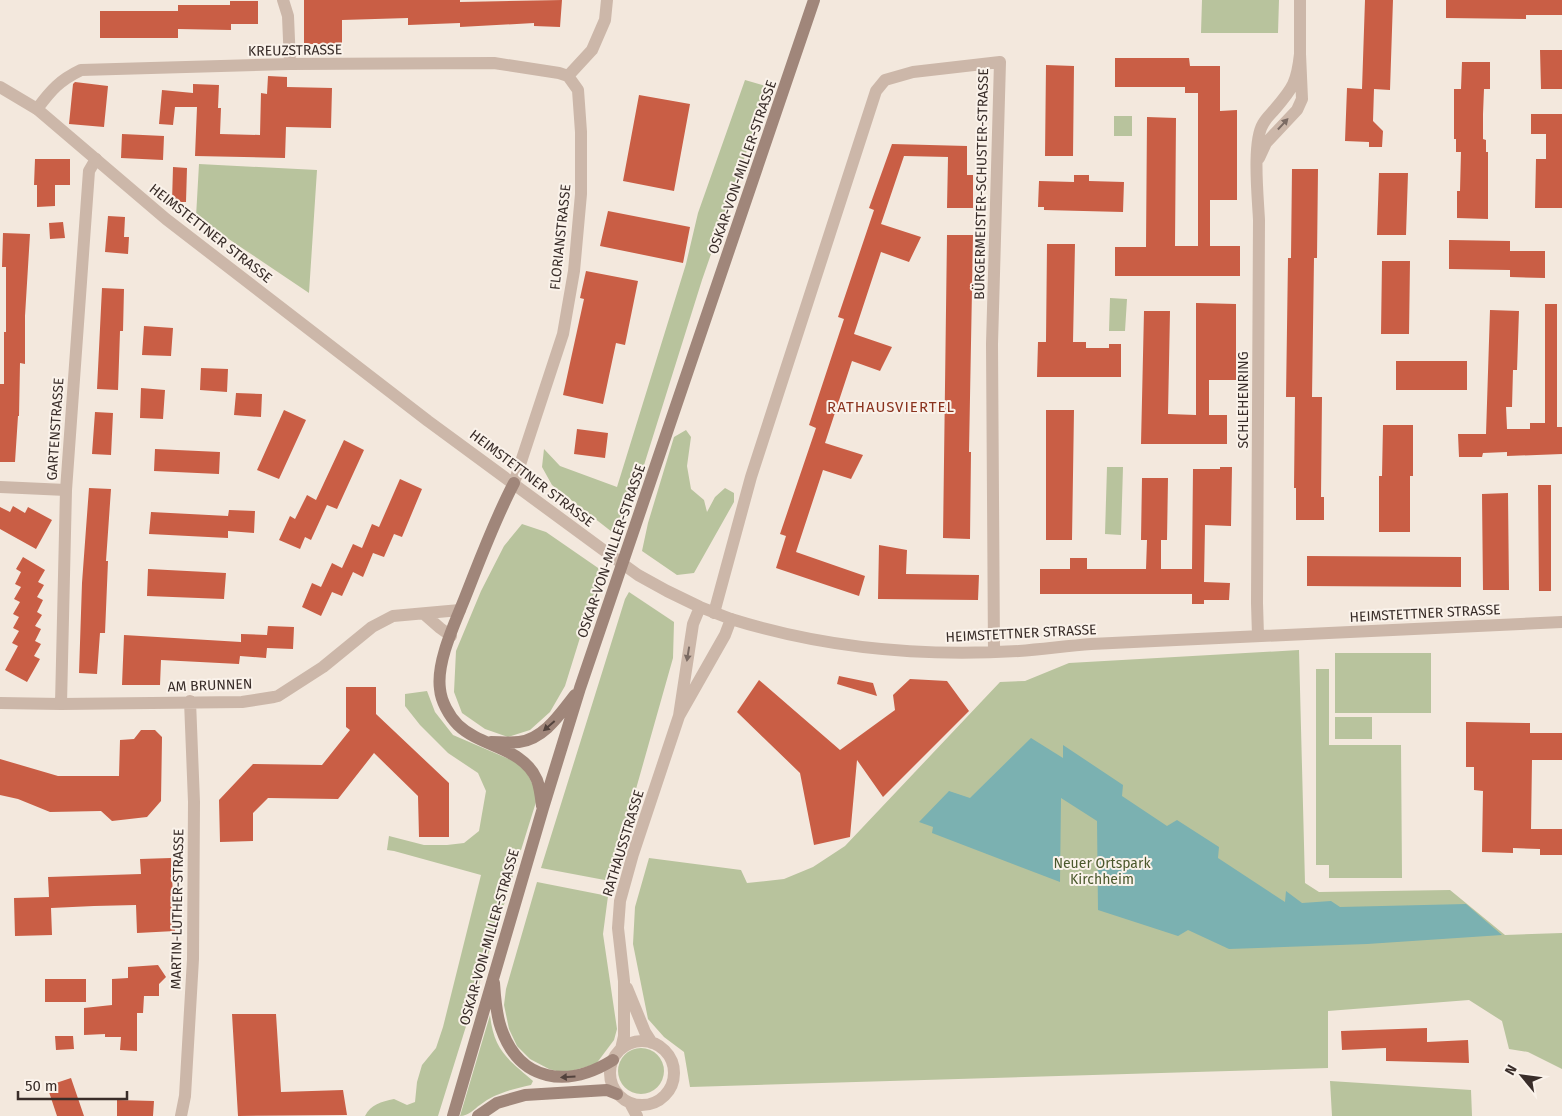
<svg xmlns="http://www.w3.org/2000/svg" width="1562" height="1116" font-family="'Fira Sans',sans-serif">
<style>
.green{fill:#b8c39d}
.water{fill:#7bb1b1}
.building{fill:#c95e45}
.lines{fill:none;stroke-linecap:round;stroke-linejoin:round}
.minor{stroke:#ccb7a9;stroke-width:12}
.tertiary{stroke:#ccb7a9;stroke-width:12}
.secondary{stroke:#a0867a;stroke-width:12}
.oneway{fill:#7b6b63}
.oneway2{fill:#53433d}
.labels{text-anchor:middle;stroke-width:4;stroke-linejoin:round;paint-order:stroke}
.street-label{font-size:14px;fill:#392d29;stroke:#faf2ea}
.park-label{font-size:14px;fill:#4a582c;stroke:#faf2ea}
.neighbourhood-label{font-size:15px;letter-spacing:1px;fill:#8a331f;stroke:#faf2ea}
</style>
<rect width="100%" height="100%" fill="#f3e8dd"/>
<path class="green" d="M1202 0H1279L1278 33H1201Z
M745 80 769 87 702 280 639 481 612 532 552 485 542 467 544 449 560 466 617 487 686 264 698 213Z
M1114 116H1132V136H1114Z
M199 164 317 170 309 293 196 217Z
M1110 298 1127 299 1125 331H1109Z
M686 430 691 437 687 466 691 489 704 500 707 512 715 497 725 488 734 493V502L694 573 677 575 642 551 648 523 674 437Z
M1107 467H1123L1121 535 1105 534Z
M522 524 546 532 601 570 565 686 550 712 530 730 508 737 485 729 462 713 454 692 456 651 481 591 504 546Z
M629 592 674 622 673 658 610 881 541 868 625 599Z
M1299 650 1305 883 1319 892 1450 890 1505 935 1562 933V1069L1528 1052 1509 1049 1502 1021 1469 1000 1328 1011V1068L690 1087 684 1052 664 1037 648 1019 633 944 635 907 649 858 741 870 747 883 784 879 813 867 845 846 1000 682 1025 681 1069 663Z
M1335 653H1431V713H1335Z
M1316 669H1329V745H1401L1402 878H1329V865H1316Z
M427 691 435 712 453 735 523 765 535 789 536 802 438 1116H365C371 1104 381 1102 394 1099L407 1105 415 1102 417 1082 422 1065 436 1048 443 1027 481 875 394 851 387 850 389 836 424 845H447L464 843 479 831 486 791 478 773 448 753 420 725 405 706V694Z
M1335 717H1372V739H1335Z
M537 882 608 896 603 934 617 1029 614 1040 596 1064 564 1073 549 1069 530 1059 517 1046 509 1029 504 1005 506 989Z
M490 1015C494 1051 508 1059 533 1081L531 1085C513 1089 495 1093 480 1105 474 1109 469 1116 460 1116Z
M618 1071a23 23 0 1 1 46 0a23 23 0 1 1-46 0Z
M1330 1081 1471 1090 1472 1116H1332Z"/>
<path class="water" d="M1031 738 1063 758V745L1123 785 1122 796 1167 826 1177 820 1219 847 1218 858 1285 902 1286 891 1302 903 1331 901 1340 907 1466 904 1502 935 1367 944 1229 949 1188 930 1178 936 1098 910 1097 821 1061 798 1060 882 932 833 933 827 919 822 949 791 970 798Z"/>
<path class="building" d="M304 0H460V2L562 0 560 27 534 26V23L460 27V23L408 25V18L342 20V49H328V44H304Z
M1365 0H1393L1390 90 1374 89 1373 121 1383 131 1382 147H1369V142L1345 141 1347 88 1362 89Z
M1446 0H1562V15H1526V19L1446 18Z
M230 1H258V24H231V30L178 29V38H100V11H178V5H230Z
M1540 50H1562V89H1541Z
M1115 58H1189L1190 66H1220V111L1237 110V200H1210V246H1240V276H1115V247H1146L1147 117 1176 118 1175 246H1198V93H1185V87H1115Z
M1462 62H1490V89H1484L1483 114V139L1486 140V152H1488V219L1457 218V191H1460L1461 152H1456V139H1454V89H1461Z
M1046 65 1074 66 1073 156H1045Z
M268 76 287 77V87L332 88 331 128 286 127 285 158 195 156 197 107H175L173 125 159 124 162 90 193 93V84L219 85 218 108H221L220 134 260 135 261 93 267 94Z
M75 82 108 86 104 127 69 124 73 84Z
M639 95 690 104 674 191 623 181Z
M1531 114H1562V208H1535L1536 159H1546V134H1531Z
M122 134 164 136 163 160 121 158Z
M892 144 967 146V175H973V208H947L948 157 904 156 881 224 921 237 909 262 881 252 854 334 892 347 880 371 852 361 825 443 863 455 851 479 823 470 796 552 865 576 859 596 776 568 786 536 780 534 816 428 809 425 844 319 838 317 874 210 869 208Z
M35 159H70V185H55V206L37 207V185H34Z
M173 167 187 168 186 202H172Z
M1292 169H1318L1317 258H1314L1312 397H1322L1321 497H1324V520H1296V488H1294L1295 397H1286L1288 258H1291Z
M1379 173H1408L1406 235H1377Z
M1074 175H1089V181L1124 182 1123 212 1044 210V207H1038L1039 181 1074 182Z
M608 211 690 227 683 263 600 246Z
M108 216 125 217 124 237H129L128 254 105 252Z
M63 222 65 238 50 239 49 223Z
M3 233 30 234 25 316V364L20 363 19 416H18L15 462H0V384H4V332H6V267H2Z
M947 235H973L969 452H971L970 539 943 538Z
M1449 240 1510 241V251H1545V278L1510 277V270L1449 269Z
M1047 244H1075L1073 342H1086V348H1109V344H1121V377H1037L1038 342H1046Z
M1382 261H1410L1409 334H1381Z
M586 271 638 281 625 345 616 343 603 404 563 395 584 299 580 298Z
M102 288 124 289 123 331H120L118 390 97 389Z
M1196 303 1236 304V380H1209V415H1227V444H1141L1144 311H1170L1168 414 1196 415Z
M1545 304H1557V427H1562V454L1507 456V452L1483 453 1482 457H1459L1458 434H1486L1490 310 1519 311 1517 370H1513L1512 407H1506L1507 429H1530V423H1545Z
M144 326 173 328 171 356 142 355Z
M1396 361H1467V390H1396Z
M201 368 228 369 227 392 200 390Z
M141 388 165 390 163 419 140 418Z
M236 393 262 394 261 417 234 415Z
M284 410 306 420 279 479 257 470Z
M1046 410H1074L1072 540H1046Z
M95 412 113 413 111 455 92 454Z
M1383 425H1413V476H1410V532H1379V476H1382Z
M577 429 608 433 605 458 574 454Z
M344 440 364 450 337 509 327 505 311 540 305 537 300 549 279 540 290 516 295 519 307 495 316 500Z
M155 449 220 452 219 474 154 471Z
M1220 467H1232L1231 526 1205 525 1204 582 1230 583 1229 600H1204V604H1192V594H1040V569H1070V558H1087V569H1146L1147 540H1141L1142 478H1168L1167 540H1161V569H1192L1193 469H1220Z
M400 479 422 489 402 537 394 534 384 557 373 553 363 577 353 572 342 596 332 592 321 616 302 607 312 583 321 587 332 563 342 568 353 544 362 548 372 524 379 527Z
M1538 485H1551V591H1539Z
M89 488 111 489 106 561H108L105 633H100L97 674 79 673 82 583Z
M1508 493 1509 590H1483L1482 494Z
M13 506 25 513 28 507 52 520 36 549 0 529V507L10 512Z
M229 510 255 511 254 533 228 531V538L149 534 151 512 228 516Z
M879 545 907 550 906 574 979 575 978 600 878 599Z
M1307 556 1461 557V587L1307 586Z
M23 557 45 570 38 582 44 585 37 597 43 600 37 612 42 615 35 626 41 629 35 641 41 644 34 656 40 659 27 682 5 670 18 646 12 643 19 631 13 628 19 617 13 614 20 602 14 599 21 587 15 584 21 572 16 569Z
M148 569 226 573 224 599 147 596Z
M268 626 294 627 293 649 267 648 266 658 240 656 239 664 161 660 160 685H122L124 635 241 642V634L267 635Z
M839 676 873 683 877 696 837 684Z
M910 679 947 681 969 711 883 797 857 760 850 837 814 845 800 773 737 712 759 680 840 750 895 710 893 695Z
M346 687H376V714L449 783V837H419L418 796 374 753 338 799 268 798 253 813V841L220 842 219 800 253 764 322 765 350 730 346 727Z
M1466 722 1530 723V733H1562V760H1532L1531 829H1562V855H1540V849L1513 848V853L1482 852 1483 791 1474 790V767H1466Z
M141 730H155L162 737 161 801 147 817 112 821 101 811 50 812 18 799 0 795V759L58 776H119L120 740 134 739Z
M171 858 175 931 137 933 136 905 94 906 51 908 52 935 15 936 14 898 49 897 48 877 141 874 140 859Z
M158 965 166 977 159 984V996H144L143 1013H137V1051L120 1050 121 1037H105V1034L84 1035V1008L112 1005V979L128 978V967Z
M45 979H86V1002H45Z
M232 1014H276L281 1092 343 1090 347 1115 238 1116Z
M1427 1028V1042L1468 1040 1469 1063 1386 1061V1048L1342 1050 1341 1031Z
M55 1036H73L74 1049 56 1050Z
M71 1078 84 1116H57L47 1086Z
M117 1100 154 1101 153 1116H117Z"/>
<g class="lines">
<path class="minor" d="M283 0 288 16 290 64
M37 109C51 90 60 80 81 70L290 64 494 63 559 73 568 76
M1259 158 1266 143 1297 110 1302 99 1300 54V0
M514 483 563 334 574 271 581 194V132L578 90 568 76 592 50 605 20 607 0
M0 487 66 490
M714 613 751 477 876 91 885 80 913 72 1000 62 992 344 994 651
M424 614 440 628 451 636
M731 619C824 648 922 657 1019 651 1043 649 1067 646 1091 644L1562 622
M1258 636 1257 603 1259 220C1258 198 1252 142 1263 124 1266 118 1271 114 1275 109 1293 88 1297 82 1300 54
M0 703 61 704 242 702 274 697 278 696 323 667 372 627 393 616 460 610
M61 704 66 490 89 171 96 159
M181 1116 185 1096 193 959 194 802 190 701"/>
<path class="tertiary" d="M0 87 37 109 166 219 428 421 602 549 638 575 667 591 700 607 731 619 725 635 679 716
M627 988 645 1032 652 1043
M610 1073a32 32 0 1 1 64 0a32 32 0 1 1-64 0Z
M621 1049 624 1036V981L618 928 620 901 633 854 679 716 693 624 700 607
M630 1103 637 1116"/>
<path class="secondary" d="M514 483C495 519 481 557 466 595 456 621 436 661 440 689 441 701 449 716 458 725 482 748 523 747 537 780 540 788 541 798 542 806
M491 742C500 742 510 743 519 742 544 739 560 714 575 695
M494 983C495 998 496 1014 501 1028 520 1083 568 1088 613 1060
M453 1116 543 808 580 688 814 0
M478 1116 497 1103 525 1095 607 1090 617 1094"/>
</g>
<defs><path id="oneway-solid" d="M-6-.8H1V-3.2L6.5 0L1 3.2V.8H-6Z" transform="scale(1.25)"/></defs>
<g class="oneway">
<use href="#oneway-solid" transform="translate(1283 124) rotate(-47)"/>
<use href="#oneway-solid" transform="translate(688 654) rotate(99)"/>
</g>
<g class="oneway2">
<use href="#oneway-solid" transform="translate(549 726) rotate(139)"/>
<use href="#oneway-solid" transform="translate(568 1077) rotate(177)"/>
</g>
<g class="labels">
<g class="street-label">
<text transform="translate(295 50) rotate(-1)" y="5">KREUZSTRASSE</text>
<text transform="translate(742 167) rotate(-71)" y="5">OSKAR-VON-MILLER-STRASSE</text>
<text transform="translate(981 184) rotate(-89)" y="5">BÜRGERMEISTER-SCHUSTER-STRASSE</text>
<text transform="translate(211 233) rotate(38)" y="5">HEIMSTETTNER STRASSE</text>
<text transform="translate(560 237) rotate(-84)" y="5">FLORIANSTRASSE</text>
<text transform="translate(1243 400) rotate(-90)" y="5">SCHLEHENRING</text>
<text transform="translate(55 429) rotate(-86)" y="5">GARTENSTRASSE</text>
<text transform="translate(532 478) rotate(37)" y="5">HEIMSTETTNER STRASSE</text>
<text transform="translate(611 551) rotate(-71)" y="5">OSKAR-VON-MILLER-STRASSE</text>
<text transform="translate(1425 613) rotate(-3)" y="5">HEIMSTETTNER STRASSE</text>
<text transform="translate(1021 633) rotate(-3)" y="5">HEIMSTETTNER STRASSE</text>
<text transform="translate(210 685) rotate(-2)" y="5">AM BRUNNEN</text>
<text transform="translate(623 843) rotate(-73)" y="5">RATHAUSSTRASSE</text>
<text transform="translate(177 909) rotate(-89)" y="5">MARTIN-LUTHER-STRASSE</text>
<text transform="translate(489 937) rotate(-74)" y="5">OSKAR-VON-MILLER-STRASSE</text>
</g>
<g class="park-label">
<text x="1102" y="868">Neuer Ortspark<tspan x="1102" dy="16">Kirchheim</tspan></text>
</g>
<g class="neighbourhood-label">
<text x="891" y="412">RATHAUSVIERTEL</text>
</g>
</g>
<g transform="translate(1522 1076) rotate(299)" stroke="#faf2ea" stroke-width="4" paint-order="stroke">
<path d="M0-4L9 19L0 12L-9 19Z" fill="#392d29"/>
<text y="-8" font-size="14" font-weight="bold" text-anchor="middle" fill="#392d29">N</text>
</g>
<path d="M18 1091v8h109v-8" fill="none" stroke="#392d29" stroke-width="2.5"/>
<text x="25" y="1091" font-size="15" fill="#392d29" stroke="#faf2ea" stroke-width="4" paint-order="stroke">50 m</text>
</svg>
